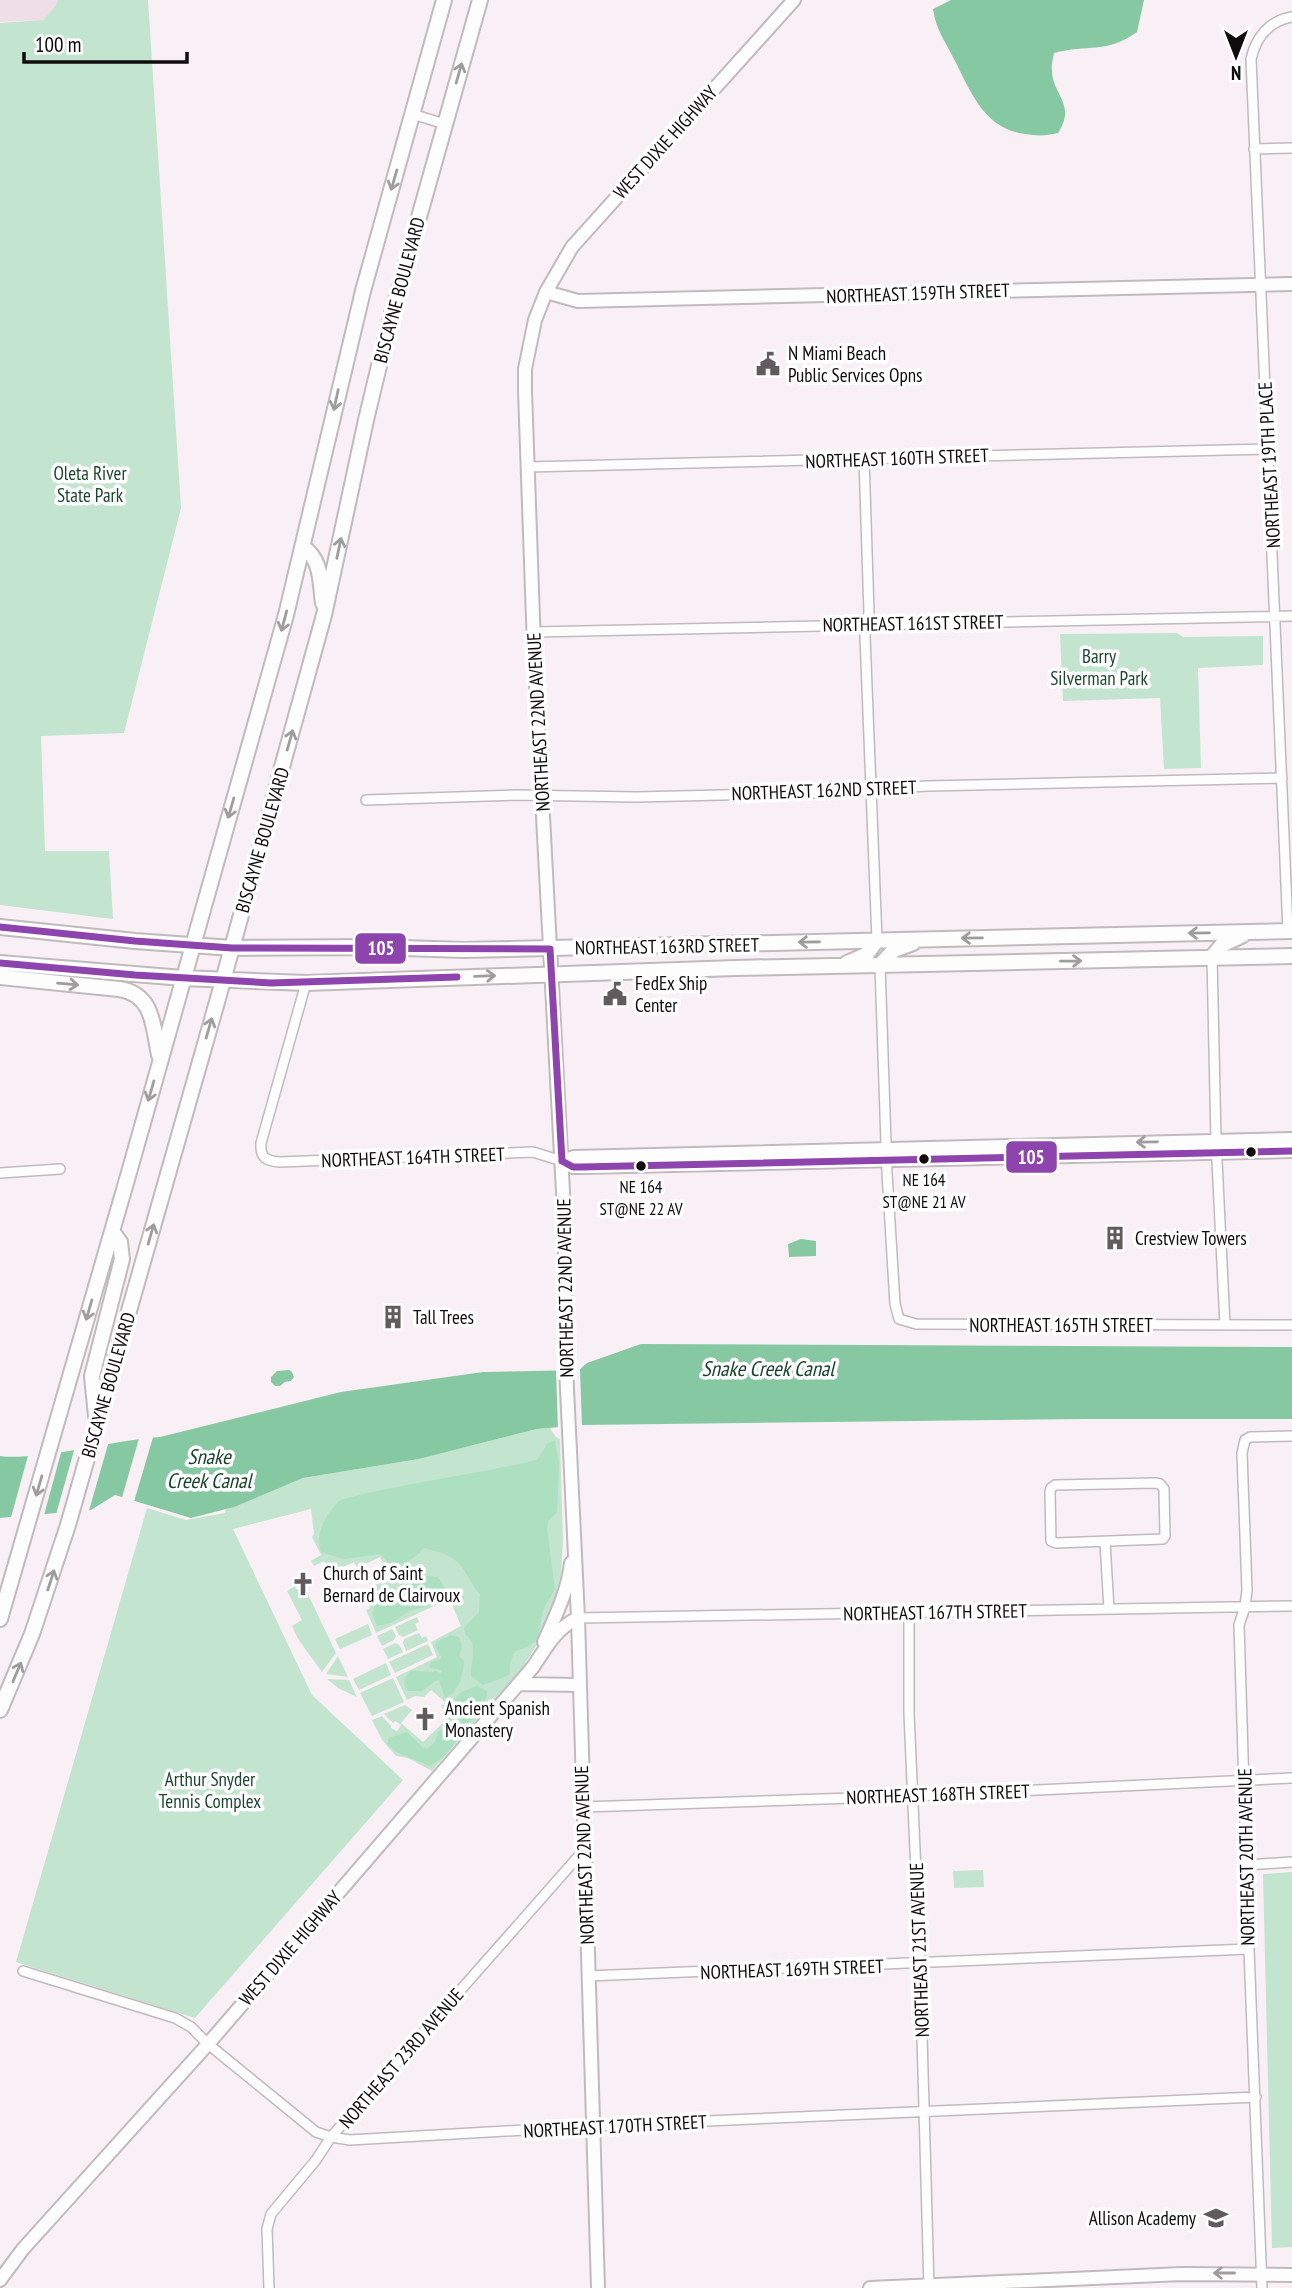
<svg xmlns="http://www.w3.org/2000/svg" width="1292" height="2288" font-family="'PT Sans Narrow',sans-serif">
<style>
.built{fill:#efdee7}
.green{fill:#c3e4ce}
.forest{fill:#addfc1}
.water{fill:#86c8a2}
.pier{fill:#f9f0f5}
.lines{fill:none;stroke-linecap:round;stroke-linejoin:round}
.street-casing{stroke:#c0babd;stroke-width:12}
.secondary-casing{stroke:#c0babd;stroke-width:16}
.primary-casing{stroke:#c0babd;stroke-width:18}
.street{stroke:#fefdfe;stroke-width:9}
.secondary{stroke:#fefdfe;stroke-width:12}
.primary{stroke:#fefdfe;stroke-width:14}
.bus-1-casing{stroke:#fff;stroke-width:12}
.bus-1{stroke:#8e44ad;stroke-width:7}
.oneway{stroke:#9f9c9e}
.bus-dot{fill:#100b0d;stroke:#fff;stroke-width:2.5}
.labels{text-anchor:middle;stroke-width:7;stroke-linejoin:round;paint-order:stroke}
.bus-label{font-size:17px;fill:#100b0d;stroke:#fff}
.street-label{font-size:19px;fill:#100b0d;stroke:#fff}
.poi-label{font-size:19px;fill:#100b0d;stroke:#fff;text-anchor:start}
.park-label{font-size:19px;fill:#1e462f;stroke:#fff}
.water-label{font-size:21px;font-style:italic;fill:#1a432b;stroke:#fff}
.line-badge{stroke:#fff;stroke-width:2.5}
.badge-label{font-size:19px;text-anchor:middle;font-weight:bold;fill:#fff}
</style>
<rect width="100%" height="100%" fill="#f9f0f5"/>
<path class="built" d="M0 0H58L55 7 43 20 0 22Z"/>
<path class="green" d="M58 0H148L181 508 124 733 41 736 45 851H109L113 919 0 905V23L43 20 55 7Z
M1177 633 1183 637 1263 636V665L1198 668 1201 768 1164 769 1160 698 1063 701 1060 634Z
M550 1428 556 1437 560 1439 563 1541 561 1574 555 1600 539 1641 523 1667 432 1771 408 1758 396 1756 382 1740 372 1720 382 1716 391 1726V1728L397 1731 401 1725 395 1721 393 1723 384 1714 405 1705 412 1710 401 1723 423 1742 450 1716 441 1707 445 1702 431 1690 424 1697 415 1696 407 1700 396 1677 437 1657 431 1642 461 1626 451 1602 440 1606 438 1604 376 1633 366 1610 370 1608 362 1592 390 1578 380 1557 357 1568 354 1562 330 1573 324 1561 314 1566 311 1561 321 1555 312 1537 314 1534 311 1509 233 1529 312 1695 403 1780 195 2018 16 1962 147 1508 186 1520 225 1513 226 1509 303 1478 419 1459 537 1429Z
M295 1586 297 1590 304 1586 336 1653 322 1672 298 1639 292 1626 302 1620 287 1591Z
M417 1617 419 1622 415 1624 418 1630 403 1637 399 1635 395 1627Z
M368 1624 372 1635 340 1649 335 1639Z
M392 1629 396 1636 394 1640 382 1646 377 1636Z
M419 1633 422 1638 426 1636 428 1641 406 1651 403 1643 404 1639Z
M395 1643 399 1645 403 1652 388 1659 383 1649Z
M428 1644 433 1655 395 1673 389 1662Z
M338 1656 348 1677 326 1674Z
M386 1663 391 1675 359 1690 353 1679Z
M393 1678 404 1702 372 1716 360 1693Z
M327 1679 349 1680 357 1697 338 1688Z
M983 1870 984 1887 954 1888 953 1871Z
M1292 1872V2247L1272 2248 1263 1874Z"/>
<path class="forest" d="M555 1440 559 1463 557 1512 548 1521 547 1530 555 1589 543 1610 537 1640 528 1647 515 1651 510 1663V1674C501 1680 492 1681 483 1685L471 1676C470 1660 480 1645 465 1634L464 1628 479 1612 480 1594C472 1586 470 1579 464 1570 455 1555 439 1552 424 1548 412 1560 407 1565 389 1563L380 1554 344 1559 321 1552C315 1531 325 1516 340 1500 405 1483 472 1475 537 1460L547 1444Z
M408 1575 438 1577 448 1593 446 1601 409 1611 390 1623 377 1626 372 1613 376 1602C391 1597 399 1593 403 1577Z
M450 1635 459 1637 462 1646 459 1656 464 1661C463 1676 459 1692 445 1698L439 1680 435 1681 422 1691H408L404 1684C408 1664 417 1672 430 1672 440 1672 432 1669 441 1674L442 1671C437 1667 432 1670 429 1667L431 1662 442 1658 435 1646 436 1642Z
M477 1686 487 1691C486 1706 477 1719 463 1726L450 1705 460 1693Z
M454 1723 461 1731C456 1745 443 1760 429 1766 414 1758 398 1756 387 1744L389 1738 407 1732 423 1748 427 1749 435 1742 438 1732Z"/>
<path class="water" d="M951 0H1144L1137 32C1107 54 1087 44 1054 53 1053 59 1051 65 1052 70 1052 95 1077 104 1058 133 1046 136 1037 136 1025 134 984 129 971 92 954 59 945 41 936 30 933 9Z
M801 1239 816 1241V1256L789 1257 788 1244Z
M641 1344 1292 1347V1419H1085L582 1425 537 1429 419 1459 303 1478 234 1507 191 1518 115 1495 91 1510 0 1518V1456C13 1458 26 1456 39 1455 79 1451 119 1440 160 1437L341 1392 483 1372 579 1370 587 1363Z
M289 1370 292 1372 294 1377 291 1381 285 1382 280 1386H275L271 1382V1377L277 1371Z"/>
<path class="pier" d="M580 1369 582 1428 558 1431 556 1370Z
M154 1434 133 1505 121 1501 140 1435Z
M109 1441 88 1514 55 1518 75 1447Z
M62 1449 43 1519 10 1521 29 1452Z"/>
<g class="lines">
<g class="street-casing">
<path id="street" d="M412 114 445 124
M1254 149 1292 148
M864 459 869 612 865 636 877 940
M527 467 1268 449
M534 632 1292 616
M366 800 517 795 636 797 855 792 882 788 929 786 1282 778
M1288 931 1251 59C1256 37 1269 21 1292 17
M1212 957 1216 1140 1225 1325
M880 965 887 1173 895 1304 899 1319 916 1324 1292 1325
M306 983 261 1143C260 1158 266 1161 280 1162L533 1152 562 1161
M0 1173 60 1169
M1155 1483 1160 1484 1164 1489 1165 1536 1163 1539 1056 1543 1051 1541 1050 1492 1051 1488 1055 1485Z
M1105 1542 1109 1609
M909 1612V1713L920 1964 929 2288
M578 1618 1292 1606
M583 1807 913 1796 1292 1778
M1247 1865 1292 1862
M23 1971 175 2018 191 2027 208 2044 316 2132 331 2137 350 2140 593 2126 1256 2097
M588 1976 1249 1949
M269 2288 267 2229 271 2214 316 2160 331 2137 584 1850
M1262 2288 1249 1949 1239 1625 1245 1607 1247 1590 1242 1453 1245 1440 1250 1437 1292 1436"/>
</g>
<g class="secondary-casing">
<path id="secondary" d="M546 292 578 301 1292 284
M562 1161 573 1167H581L1292 1151
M562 1161 574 1157 1292 1139
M544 1642C555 1617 568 1591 571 1563
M519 1684 579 1685
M0 2280 23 2249 208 2044 533 1667C546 1648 556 1628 578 1618
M598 2288 578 1618 566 1368 565 1230 534 647 525 391V369L535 320 546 292 572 247 794 0
M870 2288 1182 2274 1292 2275"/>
</g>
<g class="primary-casing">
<path id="primary" d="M303 547C322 560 320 582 323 603
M0 927 135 941 232 948 374 947 463 950 1292 931
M1212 957 1222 945 1243 935
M0 963 183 978 306 983 735 968 1292 956
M847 963 866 955 877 940
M880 965 894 950 913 943
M0 977 119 989C154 994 153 1027 159 1055
M96 1416 92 1376 122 1259 120 1242 112 1231
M0 1619 130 1169 286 615 363 291 444 0
M0 1710 32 1634 68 1525 217 1002 324 615 366 420 389 324 480 0"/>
</g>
<use href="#street" class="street"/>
<use href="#secondary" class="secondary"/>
<use href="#primary" class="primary"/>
<g class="bus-1-casing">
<path id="bus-1" d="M0 927 135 941 232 948 550 949 562 1161
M0 963 135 975 271 983 457 977
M562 1161 573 1167H581L1292 1151"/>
</g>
<use href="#bus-1" class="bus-1"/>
</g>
<defs><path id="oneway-shaft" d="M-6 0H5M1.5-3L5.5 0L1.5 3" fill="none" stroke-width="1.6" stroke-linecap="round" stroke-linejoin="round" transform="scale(1.75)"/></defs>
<g class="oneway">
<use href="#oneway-shaft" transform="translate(459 73) rotate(-74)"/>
<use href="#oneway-shaft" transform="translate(394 180) rotate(106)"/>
<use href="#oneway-shaft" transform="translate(336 400) rotate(102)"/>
<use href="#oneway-shaft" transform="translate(339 548) rotate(-78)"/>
<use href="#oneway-shaft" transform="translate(284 621) rotate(105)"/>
<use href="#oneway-shaft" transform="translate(290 740) rotate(-74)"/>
<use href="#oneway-shaft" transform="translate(231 808) rotate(106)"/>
<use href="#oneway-shaft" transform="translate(1199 933) rotate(179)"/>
<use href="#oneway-shaft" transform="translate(972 938) rotate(179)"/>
<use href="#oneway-shaft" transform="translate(809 942) rotate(179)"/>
<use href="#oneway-shaft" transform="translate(1071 961) rotate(-1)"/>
<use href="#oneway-shaft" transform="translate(485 976) rotate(-2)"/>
<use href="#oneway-shaft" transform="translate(68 984) rotate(5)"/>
<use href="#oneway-shaft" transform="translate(209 1028) rotate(-74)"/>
<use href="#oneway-shaft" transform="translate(151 1091) rotate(106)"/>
<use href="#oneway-shaft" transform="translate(1147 1142) rotate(179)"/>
<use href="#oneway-shaft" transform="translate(151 1234) rotate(-74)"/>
<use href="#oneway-shaft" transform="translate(89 1310) rotate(106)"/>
<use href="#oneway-shaft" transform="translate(39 1486) rotate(106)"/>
<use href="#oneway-shaft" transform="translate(51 1580) rotate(-72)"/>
<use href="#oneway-shaft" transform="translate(17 1672) rotate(-67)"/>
<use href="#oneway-shaft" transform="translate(1224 2273) rotate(-180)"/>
</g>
<defs>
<g id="civic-bare" transform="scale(1.89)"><path d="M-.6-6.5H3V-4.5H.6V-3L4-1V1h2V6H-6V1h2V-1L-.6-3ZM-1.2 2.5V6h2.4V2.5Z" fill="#625b5e" stroke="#fff" stroke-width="2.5" paint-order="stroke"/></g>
<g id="building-bare" transform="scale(1.89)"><path d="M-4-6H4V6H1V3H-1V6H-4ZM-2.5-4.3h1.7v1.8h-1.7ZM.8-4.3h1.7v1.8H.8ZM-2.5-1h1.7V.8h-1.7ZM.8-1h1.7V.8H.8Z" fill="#625b5e" stroke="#fff" stroke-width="2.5" paint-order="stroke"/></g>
<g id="church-bare" transform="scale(1.89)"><path d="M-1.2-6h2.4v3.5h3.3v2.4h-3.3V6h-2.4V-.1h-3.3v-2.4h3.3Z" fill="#625b5e" stroke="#fff" stroke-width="2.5" paint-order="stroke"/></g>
<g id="school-bare" transform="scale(1.89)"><path d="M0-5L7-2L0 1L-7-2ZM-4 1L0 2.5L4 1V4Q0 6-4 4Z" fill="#625b5e" stroke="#fff" stroke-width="2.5" paint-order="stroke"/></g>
</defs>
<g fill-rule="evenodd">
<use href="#civic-bare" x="768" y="364"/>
<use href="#civic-bare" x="615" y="994"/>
<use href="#building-bare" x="1115" y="1238"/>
<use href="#building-bare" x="393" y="1317"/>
<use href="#church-bare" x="303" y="1584"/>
<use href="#church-bare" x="425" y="1719"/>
<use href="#school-bare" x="1216" y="2218"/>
</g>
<g class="bus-dot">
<circle cx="1251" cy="1152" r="6"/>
<circle cx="924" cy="1159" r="6"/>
<circle cx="641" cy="1166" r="6"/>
</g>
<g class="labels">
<g class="bus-label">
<text x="924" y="1186">NE 164<tspan x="924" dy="22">ST@NE 21 AV</tspan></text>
<text x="641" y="1193">NE 164<tspan x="641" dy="22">ST@NE 22 AV</tspan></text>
</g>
<g class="street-label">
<text transform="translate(665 142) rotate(-48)" y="7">WEST DIXIE HIGHWAY</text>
<text transform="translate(399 290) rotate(-75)" y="7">BISCAYNE BOULEVARD</text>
<text transform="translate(918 293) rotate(-2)" y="7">NORTHEAST 159TH STREET</text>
<text transform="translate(897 458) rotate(-2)" y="7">NORTHEAST 160TH STREET</text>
<text transform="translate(1269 465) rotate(-93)" y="7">NORTHEAST 19TH PLACE</text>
<text transform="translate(913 623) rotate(-1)" y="7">NORTHEAST 161ST STREET</text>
<text transform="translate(538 722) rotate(-93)" y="7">NORTHEAST 22ND AVENUE</text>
<text transform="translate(824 790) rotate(-2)" y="7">NORTHEAST 162ND STREET</text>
<text transform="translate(262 840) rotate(-74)" y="7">BISCAYNE BOULEVARD</text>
<text transform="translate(667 946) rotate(-1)" y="7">NORTHEAST 163RD STREET</text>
<text transform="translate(413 1157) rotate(-2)" y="7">NORTHEAST 164TH STREET</text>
<text transform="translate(565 1288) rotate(-91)" y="7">NORTHEAST 22ND AVENUE</text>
<text x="1061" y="1332">NORTHEAST 165TH STREET</text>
<text transform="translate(108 1385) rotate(-74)" y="7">BISCAYNE BOULEVARD</text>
<text transform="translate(935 1612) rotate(-1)" y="7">NORTHEAST 167TH STREET</text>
<text transform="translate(938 1794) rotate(-2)" y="7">NORTHEAST 168TH STREET</text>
<text transform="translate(584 1855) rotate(-92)" y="7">NORTHEAST 22ND AVENUE</text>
<text transform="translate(1246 1857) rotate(-91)" y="7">NORTHEAST 20TH AVENUE</text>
<text transform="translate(290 1948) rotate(-49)" y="7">WEST DIXIE HIGHWAY</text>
<text transform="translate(919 1950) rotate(-92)" y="7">NORTHEAST 21ST AVENUE</text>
<text transform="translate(792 1969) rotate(-2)" y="7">NORTHEAST 169TH STREET</text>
<text transform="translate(401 2058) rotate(-49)" y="7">NORTHEAST 23RD AVENUE</text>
<text transform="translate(615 2126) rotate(-3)" y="7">NORTHEAST 170TH STREET</text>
</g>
<g class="poi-label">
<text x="788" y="360">N Miami Beach<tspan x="788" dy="22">Public Services Opns</tspan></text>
<text x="635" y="990">FedEx Ship<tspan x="635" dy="22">Center</tspan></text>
<text x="1135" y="1245">Crestview Towers</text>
<text x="413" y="1324">Tall Trees</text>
<text x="323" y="1580">Church of Saint<tspan x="323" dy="22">Bernard de Clairvoux</tspan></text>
<text x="445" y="1715">Ancient Spanish<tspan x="445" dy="22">Monastery</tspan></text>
<text x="1196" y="2225" text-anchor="end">Allison Academy</text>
</g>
<g class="park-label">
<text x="90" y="480">Oleta River<tspan x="90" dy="22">State Park</tspan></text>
<text x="1099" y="663">Barry<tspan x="1099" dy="22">Silverman Park</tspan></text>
<text x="210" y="1786">Arthur Snyder<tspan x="210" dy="22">Tennis Complex</tspan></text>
</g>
<g class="water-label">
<text x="768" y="1376">Snake Creek Canal</text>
<text x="209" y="1464">Snake<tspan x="209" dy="24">Creek Canal</tspan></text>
</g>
</g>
<g class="line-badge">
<rect x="354" y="932" width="53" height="33" rx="7" fill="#8e44ad"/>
<rect x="1005" y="1140" width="53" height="34" rx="7" fill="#8e44ad"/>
</g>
<g class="badge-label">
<text x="381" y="955">105</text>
<text x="1031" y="1164">105</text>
</g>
<g transform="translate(1236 56) rotate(180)" stroke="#ffffff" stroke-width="5" paint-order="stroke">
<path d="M0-5L12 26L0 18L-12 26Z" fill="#100b0d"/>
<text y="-10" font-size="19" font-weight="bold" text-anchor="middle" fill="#100b0d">N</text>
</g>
<path d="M24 52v10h163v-10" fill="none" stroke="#100b0d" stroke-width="3.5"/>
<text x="35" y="52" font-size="21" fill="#100b0d" stroke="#ffffff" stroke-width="5" paint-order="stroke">100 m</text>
</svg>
